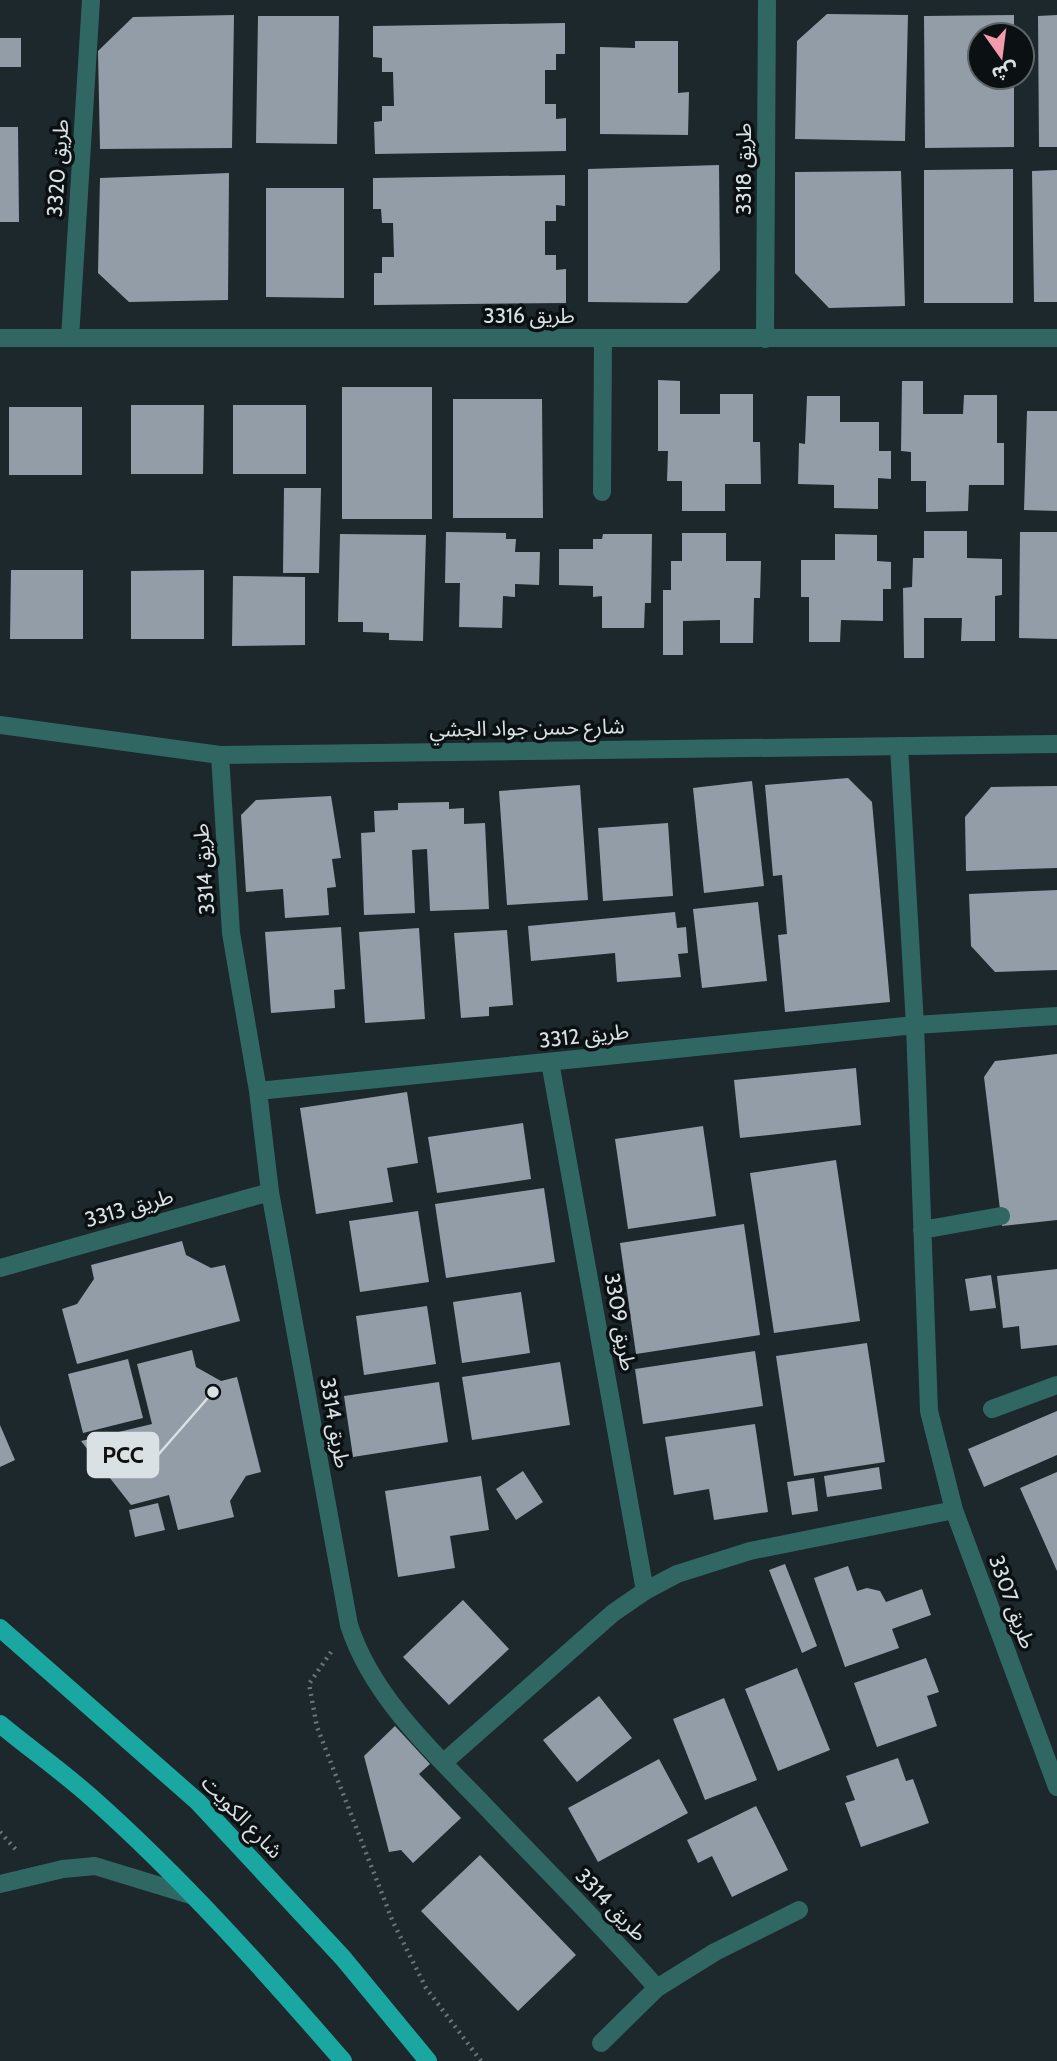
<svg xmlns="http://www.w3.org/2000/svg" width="1057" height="2061" font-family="Cabin,'Noto Sans Arabic',sans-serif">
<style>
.building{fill:#939da7}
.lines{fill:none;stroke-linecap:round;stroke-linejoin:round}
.path{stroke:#6b7579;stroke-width:4.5;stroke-dasharray:2 5;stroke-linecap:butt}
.minor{stroke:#316763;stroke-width:18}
.major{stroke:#1ba7a1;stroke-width:18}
.labels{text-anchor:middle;stroke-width:7;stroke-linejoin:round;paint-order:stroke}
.street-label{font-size:21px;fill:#d9e1e4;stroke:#0b1012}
.leader{fill:none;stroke:#d9e1e4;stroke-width:2.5}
.callout-dot{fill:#d9e1e4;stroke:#0b1012;stroke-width:2.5}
.callout{fill:#d9e1e4;stroke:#d9e1e4;stroke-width:2.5}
.callout-label{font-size:23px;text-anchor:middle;font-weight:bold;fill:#111}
</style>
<rect width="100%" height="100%" fill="#1c282c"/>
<path class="building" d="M827 14 908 15 905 141 795 139 797 41Z
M234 15 232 148 100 149 98 51 133 17Z
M1014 15V35H980V77H1014V147L925 148 924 16Z
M1057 15V147H1039L1038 16Z
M258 16H339L337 144 256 143Z
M565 23V54H556V70H545V104H556V119L566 118V151L375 154 374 122 382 121V106H394L393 72H382V58L373 57V26Z
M0 38H21V67H0Z
M635 41H678V93L689 92 688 135 600 134V47L635 48Z
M0 127H18L19 222H0Z
M719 165 720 270 687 303 588 302V169Z
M1013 169V303H924V170Z
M1057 170V302H1034L1032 171Z
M901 171 905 306 829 308 795 273V172Z
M229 173 228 300 129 302 98 273 100 178Z
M565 175V206L556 205V221H545V255H556V270L566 269V303L374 305V273H382V257H394L393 223H382L381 209H373V178Z
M266 188H344V298L266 297Z
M658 380 680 381V414H720V394H753V442H760L761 484H725V511H682V481H667L668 451H658Z
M902 381H923V414H963L964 395H997V443H1004V485H969L968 511 926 512V481H911V452L901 451Z
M342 387H432V519H342Z
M807 396H840V422H879V451H891V479L878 478V509L834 508V485L798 484 799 443 805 444Z
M453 399H542L543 518H453Z
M131 405H204L203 474H131Z
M233 405H306V474H233Z
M9 407H82V475H9Z
M1027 411H1057V511L1024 510Z
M284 488H321L319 573H283Z
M924 531H967V558L1002 559V595L995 596V641H961L962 618H924V658H904L903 588 912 587 913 558H924Z
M446 532 506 533V539H516L515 552H540L539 585 515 584V597L503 596 502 628 459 627 460 583H445Z
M1020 532H1057V639L1019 638Z
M682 533H726V561H761L760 598H754L753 643H720V620L683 621V655H663V590H671V561H682Z
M340 534 426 535 423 641 389 640V633L363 632V622H338Z
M603 534H652L651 603H645L644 628H602V596L593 597V586L559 585V549H593V539H602Z
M835 534 877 535V561L891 562V589H883V621L841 620 840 642H809V597H801V560H835Z
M11 570H83V639H10Z
M204 570V639H131V571Z
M233 576 305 577V645L232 646Z
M848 778 872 802 890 1002 785 1012 778 935 787 934 782 875 773 876 765 785Z
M752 781 764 886 704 893 693 788Z
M580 785 588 900 507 905 499 791Z
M1057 786V868L966 871 965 817 991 787Z
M331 796 341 858 332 859 336 887 327 888 329 915 285 918 283 889 246 892 241 815 256 800Z
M449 802V809L464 808V824L485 823 489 909 430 911 427 849 412 850 415 913 364 915 361 833 375 832 374 811 398 810V803Z
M668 823 673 896 603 901 598 828Z
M1057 890V970L995 972 971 946 969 894Z
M758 902 767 981 702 988 693 909Z
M675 912 677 928 686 927 688 953 678 954 681 977 617 982 615 953 531 961 528 926Z
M341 927 345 989 334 990 335 1008 271 1013 265 932Z
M419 928 425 1019 365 1023 359 932Z
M507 930 513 1005 489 1007V1016L461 1018 454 933Z
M1057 1054V1220L1002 1226 984 1077 995 1061Z
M856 1068 861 1125 740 1138 734 1080Z
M407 1092 418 1163 387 1168 393 1202 316 1214 300 1108Z
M523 1123 531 1179 437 1193 428 1137Z
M703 1126 716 1216 628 1229 615 1139Z
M836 1160 860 1321 774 1333 750 1173Z
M544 1188 555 1262 446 1278 435 1204Z
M418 1211 429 1282 360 1292 349 1221Z
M744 1224 760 1335 636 1354 620 1243Z
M182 1241 186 1255 211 1268 225 1265 240 1321 77 1364 62 1309 77 1304 94 1279 91 1265Z
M1057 1269V1345L1021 1349 1019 1326 1003 1328 997 1276Z
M991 1275 996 1308 970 1311 965 1279Z
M521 1292 530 1353 462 1363 453 1302Z
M427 1306 436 1364 364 1375 356 1316Z
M867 1343 885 1462 794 1476 776 1356Z
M192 1350 196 1367 221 1381 237 1377 261 1472 246 1476 230 1501 234 1517 178 1530 169 1495 131 1505 81 1441 152 1424 137 1364Z
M755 1351 763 1406 643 1424 635 1369Z
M128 1359 143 1418 83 1433 68 1374Z
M560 1362 570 1425 472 1440 462 1377Z
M439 1382 448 1442 353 1457 344 1396Z
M1057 1411V1455L984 1487 968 1449Z
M755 1424 768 1512 714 1520 709 1489 674 1495 665 1437Z
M0 1425 15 1460 0 1467Z
M879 1467 882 1489 827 1497 824 1476Z
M523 1471 543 1502 516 1520 496 1489Z
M1057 1472V1571L1020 1488Z
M481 1476 489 1530 450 1536 455 1568 398 1577 385 1491Z
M814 1478 818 1511 792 1515 787 1482Z
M158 1503 165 1530 135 1537 129 1510Z
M785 1564 817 1646 802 1653 769 1570Z
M848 1566 857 1591 867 1588 880 1591 886 1602 922 1589 931 1615 892 1629 899 1648 845 1667 814 1578Z
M463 1600 509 1649 449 1705 403 1657Z
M926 1658 939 1692 927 1696 937 1726 877 1747 854 1683Z
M797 1668 830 1750 778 1771 745 1689Z
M599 1696 632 1738 577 1782 543 1740Z
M724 1698 757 1780 705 1800 673 1719Z
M395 1726 430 1764 419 1774 461 1818 413 1863 401 1850 389 1852 364 1756Z
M898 1758 906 1781 913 1779 929 1823 861 1847 845 1803 855 1800 846 1776Z
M659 1759 688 1813 598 1862 568 1808Z
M756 1806 788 1870 732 1897 712 1856 698 1863 687 1840Z
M480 1855 576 1955 518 2011 421 1911Z"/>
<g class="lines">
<path class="path" d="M331 1652 309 1684 317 1727 393 1922 426 1988 481 2061
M0 1832 18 1852"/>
<path class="minor" d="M0 338H1057
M70 338 91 0
M765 339 767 0
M602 492 603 338
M0 725 220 755 1057 744
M899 746 915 1025 929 1411 954 1510 1057 1787
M220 755 231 933 258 1091 270 1192 349 1625C372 1697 434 1753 485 1806 542 1866 602 1925 657 1988
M550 1062 645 1591
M258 1091 915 1025 1057 1016
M922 1230 1001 1216
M0 1268 270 1192
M992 1409 1057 1385
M443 1763 613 1613 645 1591 677 1574 750 1551 954 1510
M0 1884 63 1869 95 1866 190 1895
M601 2043 657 1988 715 1952 799 1910"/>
<path class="major" d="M0 1628 198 1802 343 1958 428 2061
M0 1724C30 1749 63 1772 92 1798 182 1878 264 1970 343 2061"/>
</g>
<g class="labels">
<g class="street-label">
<text transform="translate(58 168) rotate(-86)" y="7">طريق 3320</text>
<text transform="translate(744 169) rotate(-90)" y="7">طريق 3318</text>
<text x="529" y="323">طريق 3316</text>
<text transform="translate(527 728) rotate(-1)" y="7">شارع حسن جواد الجشي</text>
<text transform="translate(204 869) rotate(-94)" y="7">طريق 3314</text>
<text transform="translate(584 1036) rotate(-6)" y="7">طريق 3312</text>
<text transform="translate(129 1208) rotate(-16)" y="7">طريق 3313</text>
<text transform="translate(620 1322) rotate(80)" y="7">طريق 3309</text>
<text transform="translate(335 1423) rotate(80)" y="7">طريق 3314</text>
<text transform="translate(1012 1602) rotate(70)" y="7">طريق 3307</text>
<text transform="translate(242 1817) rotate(46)" y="7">شارع الكويت</text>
<text transform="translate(611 1905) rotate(46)" y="7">طريق 3314</text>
</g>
</g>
<path class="leader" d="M213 1392L158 1455"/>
<circle class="callout-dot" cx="213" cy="1392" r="7"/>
<rect class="callout" x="88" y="1433" width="70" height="44" rx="7"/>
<g class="callout-label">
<text x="123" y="1463">PCC</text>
</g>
<g transform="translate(1001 56) rotate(166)"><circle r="33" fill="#0b1012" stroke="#5d6466" stroke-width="2"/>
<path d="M0-5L12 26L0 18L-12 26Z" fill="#f39aab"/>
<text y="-10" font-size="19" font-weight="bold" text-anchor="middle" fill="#d9e1e4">ش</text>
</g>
</svg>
